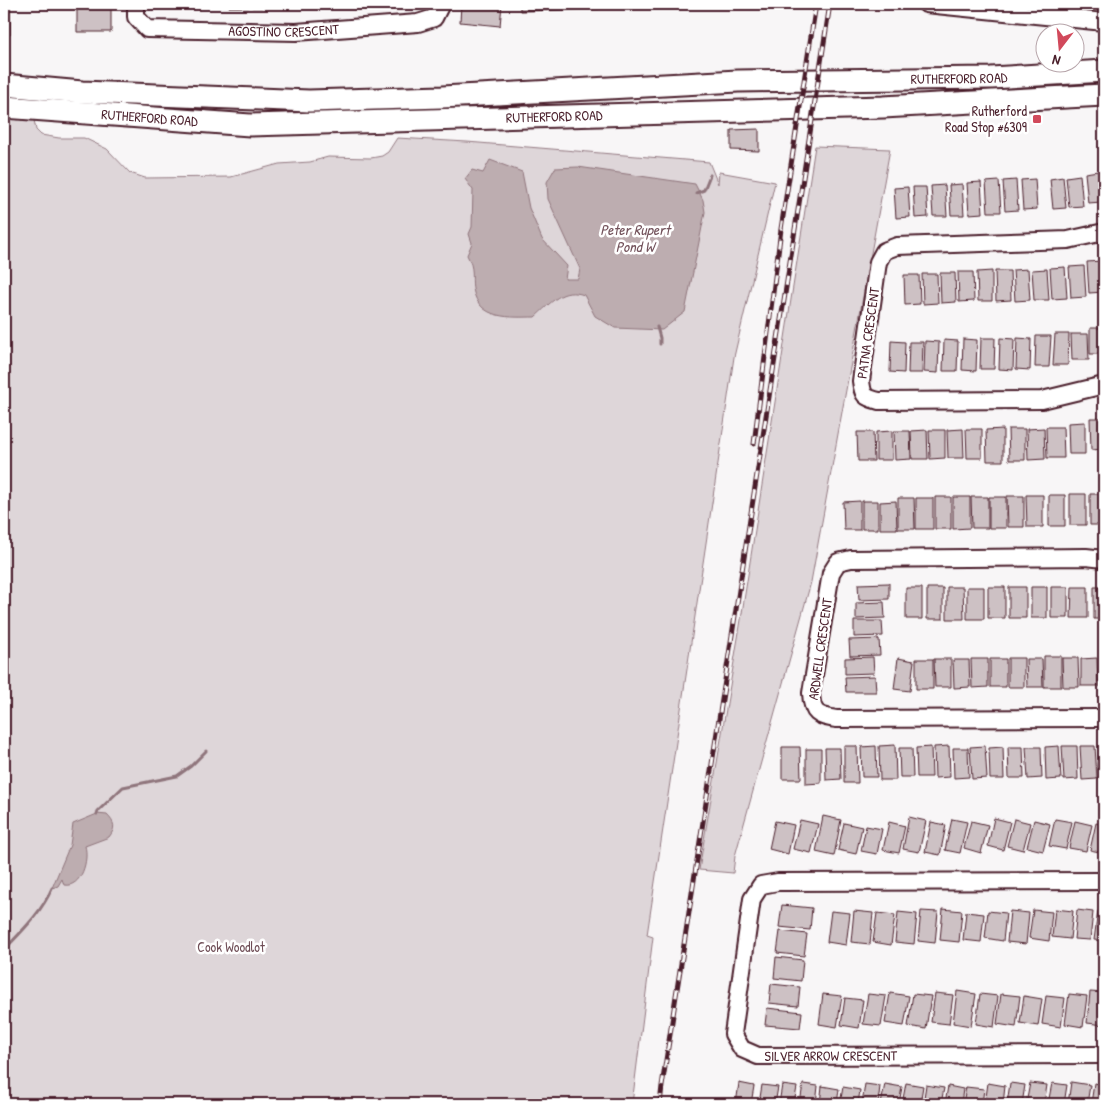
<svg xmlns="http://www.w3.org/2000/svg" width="1108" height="1108" font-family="'Patrick Hand',sans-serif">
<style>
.green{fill:#ded6d9;stroke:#947a82}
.water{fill:#bdadb0;stroke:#8f747b}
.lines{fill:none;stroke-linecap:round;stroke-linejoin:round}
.stream{stroke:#8f747b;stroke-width:3}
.building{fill:#cdc1c4;stroke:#4a1f2b}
.minor-casing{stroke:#4a1f2b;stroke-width:20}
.major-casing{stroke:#4a1f2b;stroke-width:25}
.minor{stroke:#fff;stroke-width:16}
.major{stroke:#fff;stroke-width:21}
.rail-casing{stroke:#4a1f2b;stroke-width:5}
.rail{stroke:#fff;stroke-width:3;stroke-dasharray:9;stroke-linecap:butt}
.poi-dot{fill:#d1495b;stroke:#fff;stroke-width:2}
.labels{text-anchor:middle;stroke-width:5;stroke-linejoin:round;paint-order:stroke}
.street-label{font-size:14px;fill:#4a1f2b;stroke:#fff}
.poi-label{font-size:14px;fill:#4a1f2b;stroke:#fff;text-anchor:end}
.park-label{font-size:14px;fill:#6f4d56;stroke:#fff}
.water-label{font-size:15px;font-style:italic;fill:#72515a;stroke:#fff}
</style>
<rect width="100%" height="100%" fill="#f8f6f7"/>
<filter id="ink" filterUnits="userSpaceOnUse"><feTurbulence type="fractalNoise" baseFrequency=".02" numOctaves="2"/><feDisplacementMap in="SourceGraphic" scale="10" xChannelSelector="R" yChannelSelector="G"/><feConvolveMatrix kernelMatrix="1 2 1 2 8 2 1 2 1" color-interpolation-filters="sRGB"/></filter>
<g filter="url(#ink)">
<path class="green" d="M4 101 33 115 36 130 41 135 59 138H84L107 149 130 173 145 178 231 177 279 164 310 162 328 157 371 158 382 156 388 152 397 138 467 142 709 162 718 184 719 172 775 182 734 357 647 935 653 937 632 1104H4Z
M815 146 890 149 811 582 735 856 733 873 699 870 740 626Z"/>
<path class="water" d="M490 160 522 172 529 208 542 239 567 266 565 279H578L580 269 548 199 547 182 555 168 578 167 695 184 703 200 705 212 685 312 662 330 615 328 595 316 584 295C562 287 551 303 535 317 511 317 479 321 473 289 471 274 475 270 467 255L472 243 469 234 472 227 473 190 465 179 472 170 483 173Z
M97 814 107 815C115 823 116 828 109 837L85 846C89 859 82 888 64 885L62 879 58 886 52 888 70 845 73 824Z"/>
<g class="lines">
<path class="stream" d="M856 7 857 4
M696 193 704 190 710 175
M657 327 660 338V344
M97 814 98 811 123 787 177 776 191 766 206 751
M4 950C22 931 42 912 52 888"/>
</g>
<path class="building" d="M4 4H10V35H4Z
M229 4H249V7H229Z
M252 4H273V7H252Z
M275 4H296V7H275Z
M461 4H502L500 26 460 22Z
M520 4H599V9L520 11Z
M601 4H622V7H601Z
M111 7V32H77V8Z
M759 129V151L731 150V130Z
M1098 171 1102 202 1088 203 1085 173Z
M1080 175 1083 206 1069 207 1066 177Z
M1063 177 1066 208 1053 209 1050 179Z
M1035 179 1037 209 1023 210 1021 180Z
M1016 180 1018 210 1005 211 1003 181Z
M999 181 1001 212H988L986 182Z
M981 182 983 213 969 214 967 183Z
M962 184 964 215H951L949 185Z
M945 185 947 216H933L931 186Z
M908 187 910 217 896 218 894 188Z
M913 187H926L928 217 915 218Z
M1102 261 1104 292 1089 293 1087 262Z
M1084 266 1086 297 1071 298 1069 267Z
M1065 267 1067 298 1052 299 1050 268Z
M1028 269 1030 300 1015 301 1013 270Z
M1047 269 1049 300H1034L1032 270Z
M992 271V301H978L977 272Z
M995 271H1010L1011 300 996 301Z
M958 272H973L974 301 959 302Z
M940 273H955L956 302 941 303Z
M922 274H937L938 303 923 304Z
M904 275H919L920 304 905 305Z
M1090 328H1104V354H1090Z
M1055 334H1069L1068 365H1053Z
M1071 334H1088L1089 360H1072Z
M1036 336H1051L1049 367H1035Z
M981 338H995L994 369H980Z
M1000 338 1014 339 1013 370 999 369Z
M1017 338 1031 339 1030 370 1016 369Z
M963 339 977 340 976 371 962 370Z
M944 340 958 341 957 371H943Z
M891 341 905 342 904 373 890 372Z
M925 341 939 342 938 373 924 372Z
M909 342H923L922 373H908Z
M1090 418H1104V449L1091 450Z
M1085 422V454H1069L1068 423Z
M1046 427H1063L1064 458H1047Z
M1044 428 1045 459 1028 460 1027 429Z
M963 429 964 458H948L947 430Z
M966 429H982V458H967Z
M1003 429V461H987L986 430Z
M1008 429H1025V460H1009Z
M927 430 928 459H912L911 431Z
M929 430H945V458L930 459Z
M892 431V460H876V432Z
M894 431H910L911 459 895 460Z
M857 432H873L874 461H858Z
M1070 494H1086V525H1070Z
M1090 494H1104V525H1090Z
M1026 495H1043V527H1027Z
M1049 495H1065V526H1049Z
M1007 496H1024V527H1008Z
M935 497H951V529H935Z
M953 497H970V528L953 529Z
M971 497H988V528H972Z
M989 497H1006V528H989Z
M898 498H914L915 529H898Z
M916 498H933V529H916Z
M860 501V530H844L843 502Z
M862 501H878V529H862Z
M896 501 897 529H880V502Z
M889 583V599L859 600 858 584Z
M947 587H963L964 619H947Z
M967 587H984V619H967Z
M988 587H1005V618H988Z
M1009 587H1026V618H1009Z
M1031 587H1047V618H1031Z
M1051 587H1068V618H1051Z
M1072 587H1088V618H1071Z
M1094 587H1104V619H1094Z
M906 588H922V619H906Z
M927 588H943V619H927Z
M884 602 885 618 856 619V603Z
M854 621H882L883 636 854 637Z
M879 639 880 655 850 656 849 640Z
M1044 656H1061V687H1044Z
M873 657 874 673 845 674V658Z
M898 658 914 661 910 691 894 689Z
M1008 658H1024V687H1008Z
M1062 658H1078L1079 687H1063Z
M1097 658 1098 686H1081V659Z
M916 659H933V689H916Z
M934 659H951V687H935Z
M971 659H988V687L972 688Z
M990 659H1006V687H990Z
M1026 659H1042L1043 687H1027Z
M1100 659H1104V687H1100Z
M953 660H969L970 687 954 688Z
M875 676 876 692H846L845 677Z
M895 745 896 780H880L879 746Z
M844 746H857L858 783H844Z
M876 746 877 777H862L861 747Z
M949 746 950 777 935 778 934 747Z
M985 746 987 778 972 779 970 747Z
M1059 746 1061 779 1046 780 1045 747Z
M1062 746H1077L1078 779 1064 780Z
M1080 746H1095L1097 779 1082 780Z
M1104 746V779H1100L1099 747Z
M782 747H800L801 779H782Z
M931 747 932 777H917L916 748Z
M1003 747 1004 779H990L989 748Z
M1008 747H1023L1024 778H1009Z
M1026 747H1041L1042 778 1028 779Z
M825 748H840L841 779 826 780Z
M899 748H912L913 777H900Z
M953 748H968L969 777 954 778Z
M806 749H821V783L806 784Z
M823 816 841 820 834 856 816 852Z
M909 817 926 821 919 852 903 849Z
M994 818 1010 822 1003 850 988 846Z
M952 819 967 822 960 853 945 850Z
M1014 819 1030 823 1023 850 1007 846Z
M1055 819 1072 822 1066 849 1049 846Z
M800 820 818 824 811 853 793 849Z
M1034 820 1050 824 1043 851 1027 847Z
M775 821 794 825 788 854 769 849Z
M971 821 988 825 981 853 964 848Z
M1075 821 1092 825 1086 851 1069 848Z
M889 822 905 826 899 853 883 850Z
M931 822 946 825 940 855 925 852Z
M844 823 862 827 856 854 838 850Z
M1096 823 1104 825V853L1090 850Z
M866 826 882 829 877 854 861 851Z
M782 905 812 908 810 930 779 927Z
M943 909 962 911 959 942 940 940Z
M1055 909 1073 911 1070 939 1052 937Z
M1033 910 1052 912 1049 941 1029 938Z
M1077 910 1093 912 1090 940 1074 939Z
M831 911 850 913 846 945 827 942Z
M854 911 873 913 870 944 851 942Z
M921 911 938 912 935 943 918 941Z
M988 911 1006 913 1003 941 985 938Z
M1010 911 1029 913 1026 944 1007 942Z
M1098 911H1104V941L1094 940Z
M898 912 917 914 914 944 895 942Z
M966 912 984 914 981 942 963 940Z
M877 913 895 915 891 945 873 942Z
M780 931 807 934 804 956 777 953Z
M776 957 803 960 801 981 774 978Z
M771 984 800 987 798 1006 769 1003Z
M957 991 976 994 971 1026 953 1023Z
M1090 992 1104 993V1025L1087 1023Z
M890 993 909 996 904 1026 885 1023Z
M935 993 953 995 949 1024 931 1022Z
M823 994 842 996 837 1027 819 1024Z
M868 994 886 996 881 1026 863 1024Z
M913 994 931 996 926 1029 908 1026Z
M980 994 998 996 994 1027 976 1024Z
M1001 994 1020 996 1016 1027 997 1024Z
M1069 994 1087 996 1083 1027 1065 1024Z
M1024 996 1042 999 1038 1026 1020 1023Z
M1046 996 1065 998 1061 1027 1042 1024Z
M845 998 863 1000 859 1028 841 1025Z
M767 1008 802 1012 800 1028 765 1025Z
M1071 1082 1090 1085 1087 1104H1068Z
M739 1083 754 1086 751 1104H736Z
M906 1083 923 1086 920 1104H902Z
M988 1083 1005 1086 1003 1104H985Z
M1010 1083 1025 1085 1022 1104H1007Z
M1030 1083 1047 1085 1044 1104H1026Z
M1052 1083 1067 1085 1064 1104H1048Z
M1094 1083 1104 1085V1104H1091Z
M803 1084 818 1086 816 1104H800Z
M865 1084 880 1086 878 1104H862Z
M885 1084 902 1087 899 1104H881Z
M762 1085 778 1087 775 1104H759Z
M782 1085 797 1087 794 1104H779Z
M926 1085 944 1088 941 1104H923Z
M822 1086 839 1089 837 1104H820Z
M948 1086 963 1089 961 1104H945Z
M843 1087 860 1090 858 1104H840Z
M966 1087 984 1089 982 1104H963Z"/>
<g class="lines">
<g class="minor-casing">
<g id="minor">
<path id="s1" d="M136 4V17L147 29 296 32 418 23 434 18 441 4"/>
<path d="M926 4 1104 22"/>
<path d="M1050 4 1074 13"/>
<path d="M1104 232 1068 240 897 246 884 251 878 262 861 381C863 396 864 397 879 401L1042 400 1104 385"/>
<path d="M1104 559 1086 557 851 559 838 562 831 573 811 693C812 714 818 716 836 719L1104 718"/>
<path id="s2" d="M1104 881 778 882 761 885 752 899 733 1034 742 1049 758 1056 1104 1055"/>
</g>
</g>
<g class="major-casing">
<g id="major">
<path id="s3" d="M4 85 82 92 309 101 442 97 738 81 991 78 1104 71"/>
<path id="s4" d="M4 107 250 125 883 107 1104 95"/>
</g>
</g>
<use href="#minor" class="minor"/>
<use href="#major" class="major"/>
<g class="rail-casing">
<path id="rail" d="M754 444 781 229 816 4
M660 1104 662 1086 830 4"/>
</g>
<use href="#rail" class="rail"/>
</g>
</g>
<rect class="poi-dot" x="1032" y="114" width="10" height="10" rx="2.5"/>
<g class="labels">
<g class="street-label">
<text dy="5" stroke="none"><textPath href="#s1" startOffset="166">AGOSTINO CRESCENT</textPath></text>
<text dy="5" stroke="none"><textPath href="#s3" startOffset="956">RUTHERFORD ROAD</textPath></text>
<text dy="5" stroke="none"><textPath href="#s4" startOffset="551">RUTHERFORD ROAD</textPath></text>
<text dy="5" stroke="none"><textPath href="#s4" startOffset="146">RUTHERFORD ROAD</textPath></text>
<text transform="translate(868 333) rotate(-82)" y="5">PATNA CRESCENT</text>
<text transform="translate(820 649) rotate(-82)" y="5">ARDWELL CRESCENT</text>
<text dy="5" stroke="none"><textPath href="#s2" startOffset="604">SILVER ARROW CRESCENT</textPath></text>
</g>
<g class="poi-label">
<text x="1027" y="116">Rutherford<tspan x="1027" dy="16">Road Stop #6309</tspan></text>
</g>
<g class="park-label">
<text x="231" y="952">Cook Woodlot</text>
</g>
<g class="water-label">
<text x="635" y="235">Peter Rupert<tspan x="635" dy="17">Pond W</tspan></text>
</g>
</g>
<rect width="1108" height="1108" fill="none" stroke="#fff" stroke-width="20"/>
<rect x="10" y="10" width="1088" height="1088" fill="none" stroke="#4a1f2b" stroke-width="2" filter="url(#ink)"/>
<g transform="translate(1060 48) rotate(196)"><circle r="24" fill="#ffffff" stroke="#b7a5aa"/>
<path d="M0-4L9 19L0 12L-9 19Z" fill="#d1495b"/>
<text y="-8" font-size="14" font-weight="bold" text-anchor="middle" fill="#4a1f2b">N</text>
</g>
</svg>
